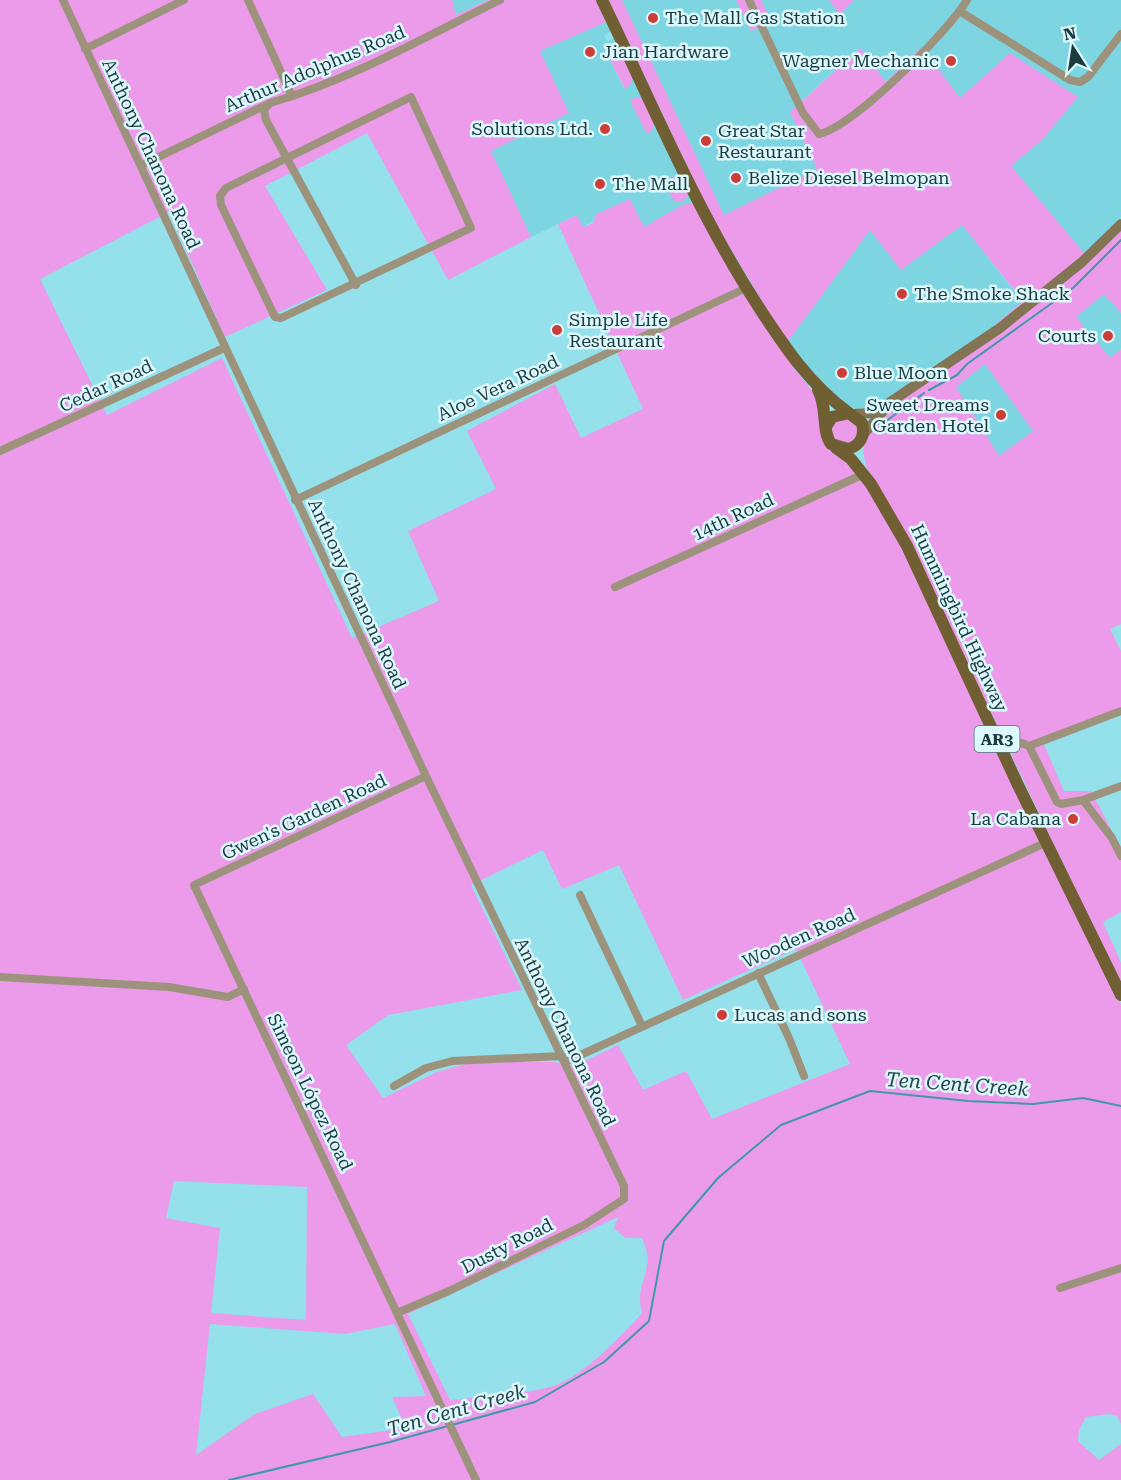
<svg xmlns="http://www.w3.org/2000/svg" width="1121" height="1480" font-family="'Roboto Serif',serif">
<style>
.built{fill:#7dd5e1}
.green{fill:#ec9beb;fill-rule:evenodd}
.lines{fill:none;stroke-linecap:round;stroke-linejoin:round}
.stream{stroke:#4199a5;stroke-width:2}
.street{stroke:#9d937c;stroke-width:8}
.secondary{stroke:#837553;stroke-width:10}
.primary{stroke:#715f34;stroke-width:12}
.poi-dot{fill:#cb3d36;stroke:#dcf8fd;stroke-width:2}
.labels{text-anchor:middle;stroke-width:5;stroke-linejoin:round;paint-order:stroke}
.shield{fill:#dcf8fd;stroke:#557478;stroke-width:1.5}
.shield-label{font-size:16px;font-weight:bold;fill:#1b3b3f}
.poi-label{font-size:18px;fill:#1b3b3f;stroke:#dcf8fd;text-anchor:start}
.street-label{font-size:18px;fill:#1b3b3f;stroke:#dcf8fd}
.water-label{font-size:20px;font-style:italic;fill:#284448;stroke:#dcf8fd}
</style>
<rect width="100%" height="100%" fill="#94e0eb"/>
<path class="built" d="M452 0H488L456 15Z
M622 0H736L751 31 771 21 761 0H829L840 15 854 0H1121V217L1084 253 1011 166 1042 140 960 98 886 82 859 48 790 112 817 169 724 215Z
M606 22 611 31 604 36 606 39 608 41 614 38 624 58 610 60 624 88 633 78 680 176 665 186 675 201H682L689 195 695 203 686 204 644 227 630 199 583 227 576 215 531 237 490 151 569 113 540 51Z
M962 225 1023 302 965 350 879 408 858 410 832 396 787 343 870 230 901 270Z
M1104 294 1121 313V349L1110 358 1076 317Z
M985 364 1034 431 999 456 955 387Z"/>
<path class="green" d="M0 0H452L456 15 488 0H596L606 22 540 51 569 113 491 151 531 237 448 280 367 133 265 186 327 290 225 337 169 212 40 279 107 415 222 358 352 638 439 601 408 531 496 489 467 431 555 384 581 438 643 409 558 224 577 215 583 227 593 223 596 214 630 199 644 227 686 203H695L794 368 817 397 823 442 846 459 885 513 1121 1004V1424L1117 1416 1109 1414 1086 1417 1079 1430 1078 1441 1099 1460 1121 1444V1480H0ZM543 850 562 889 619 865 683 1000 796 949 850 1064 712 1119 686 1071 643 1090 618 1045 575 1066 554 1062H473L437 1072 383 1098 346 1045 388 1015 522 990 471 885ZM174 1181 307 1187 306 1320 211 1313 220 1228 166 1218ZM618 1217 614 1228 625 1238H642C658 1272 633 1281 642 1313 623 1335 587 1371 561 1383 538 1394 477 1397 450 1400L408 1314ZM210 1324 345 1334 395 1324 426 1396 392 1397 406 1428 342 1437 313 1394 255 1414 196 1455Z
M608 0H622L724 215 817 169 790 112 860 48 886 82 922 47 960 98 1010 53 1078 97 1042 140 1011 166 1084 253 1121 224V313L1104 294 1076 317 1110 358 1121 349V624L1110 629 1121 651V713L1043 742 1064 791H1091L1121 848V912L1103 922 1121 963V985L917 557 866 466 863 451 866 437 891 411 886 403 965 350 1023 301 962 225 901 270 870 230 787 343 710 214ZM985 364 1033 431 999 456 956 387Z
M736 0H761L771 21 751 31Z
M829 0H854L840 15Z
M615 57 624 58 633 78 631 84 625 89 610 60Z
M636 97 643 98 654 122 652 131 647 134 630 101Z
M680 176 689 195 682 201 675 202 665 186 671 178Z
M832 430a13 13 0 1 1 26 0a13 13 0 1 1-26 0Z"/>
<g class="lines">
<path class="stream" d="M929 390 957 375 967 364 1073 288 1121 240
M881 425 924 393
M229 1480 390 1442 535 1402 604 1362 649 1321 664 1241 718 1178 781 1125 870 1091 968 1101 1033 1104 1083 1098 1121 1106"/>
<path class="street" d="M63 0 426 776 624 1186V1199L584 1225 449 1291 399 1312
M248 0 292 96
M749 0 803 113 819 134C853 127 948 32 967 0
M961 12 1070 80 1080 82 1088 77 1121 34
M85 49 184 0
M411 97 471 228 281 318 275 317 221 205 220 196 226 188Z
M269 104 264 110 266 120 356 285
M142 165 270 103C350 80 425 37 500 0
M0 451 224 348
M295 500 746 288
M615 587 864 474
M1029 746 1057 802 1061 804 1083 800 1121 786
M1001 748 1022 743 1029 746 1121 711
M426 776 194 885 476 1480
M1083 800 1112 838 1121 856
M580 895 642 1026
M758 973 789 1038 804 1076
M0 977 169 987 228 997 244 989
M565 1062 1045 843
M394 1086 426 1068 452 1061 562 1056
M1060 1288 1121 1268"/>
<path class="secondary" d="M853 414 872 413 880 409 1000 328 1082 262 1121 224
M863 435 885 409"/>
<path class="primary" d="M602 0C652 103 696 210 758 306 784 346 809 384 849 413
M818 390C828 408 821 430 831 444L848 449C861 445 865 436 862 423L849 413 832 417 826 427
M836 448 851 459 871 484 907 546 1018 785 1121 995"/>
</g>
<g class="poi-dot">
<circle cx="653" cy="18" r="6"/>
<circle cx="590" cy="52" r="6"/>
<circle cx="951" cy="61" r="6"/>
<circle cx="605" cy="129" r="6"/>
<circle cx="706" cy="141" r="6"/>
<circle cx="736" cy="178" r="6"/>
<circle cx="600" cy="184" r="6"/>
<circle cx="902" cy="294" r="6"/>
<circle cx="557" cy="330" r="6"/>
<circle cx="1108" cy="336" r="6"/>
<circle cx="842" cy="373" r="6"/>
<circle cx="1001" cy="415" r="6"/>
<circle cx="1073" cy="819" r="6"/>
<circle cx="722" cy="1015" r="6"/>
</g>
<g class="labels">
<rect class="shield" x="974.5" y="726" width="45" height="26" rx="4.5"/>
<g class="shield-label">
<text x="997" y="745">AR3</text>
</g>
<g class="poi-label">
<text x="665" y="24">The Mall Gas Station</text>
<text x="602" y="58">Jian Hardware</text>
<text x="939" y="67" text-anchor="end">Wagner Mechanic</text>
<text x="593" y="135" text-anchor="end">Solutions Ltd.</text>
<text x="718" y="137">Great Star<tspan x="718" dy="21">Restaurant</tspan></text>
<text x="748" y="184">Belize Diesel Belmopan</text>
<text x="612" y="190">The Mall</text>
<text x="914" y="300">The Smoke Shack</text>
<text x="569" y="326">Simple Life<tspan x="569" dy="21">Restaurant</tspan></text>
<text x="1096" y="342" text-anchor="end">Courts</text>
<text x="854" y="379">Blue Moon</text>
<text x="989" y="411" text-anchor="end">Sweet Dreams<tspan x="989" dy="21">Garden Hotel</tspan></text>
<text x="1061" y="825" text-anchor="end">La Cabana</text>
<text x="734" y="1021">Lucas and sons</text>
</g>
<g class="street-label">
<text transform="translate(315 69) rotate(-23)" y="6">Arthur Adolphus Road</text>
<text transform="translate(151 154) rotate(65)" y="6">Anthony Chanona Road</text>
<text transform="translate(106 386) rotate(-25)" y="6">Cedar Road</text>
<text transform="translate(498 388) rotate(-25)" y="6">Aloe Vera Road</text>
<text transform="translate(733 517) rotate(-25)" y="6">14th Road</text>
<text transform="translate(357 594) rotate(65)" y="6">Anthony Chanona Road</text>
<text transform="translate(959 618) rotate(65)" y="6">Hummingbird Highway</text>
<text transform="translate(304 817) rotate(-25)" y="6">Gwen's Garden Road</text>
<text transform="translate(799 938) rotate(-24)" y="6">Wooden Road</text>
<text transform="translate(565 1032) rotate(64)" y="6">Anthony Chanona Road</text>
<text transform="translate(310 1092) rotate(64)" y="6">Simeon López Road</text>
<text transform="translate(507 1246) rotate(-27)" y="6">Dusty Road</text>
</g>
<g class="water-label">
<text transform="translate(957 1084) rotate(4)" y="7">Ten Cent Creek</text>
<text transform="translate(456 1410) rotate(-16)" y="7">Ten Cent Creek</text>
</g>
</g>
<g transform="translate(1073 48) rotate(348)" stroke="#dcf8fd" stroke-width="4.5" paint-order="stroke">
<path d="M0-4.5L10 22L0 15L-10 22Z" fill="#1b3b3f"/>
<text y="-9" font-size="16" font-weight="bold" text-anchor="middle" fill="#1b3b3f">N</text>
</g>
</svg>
